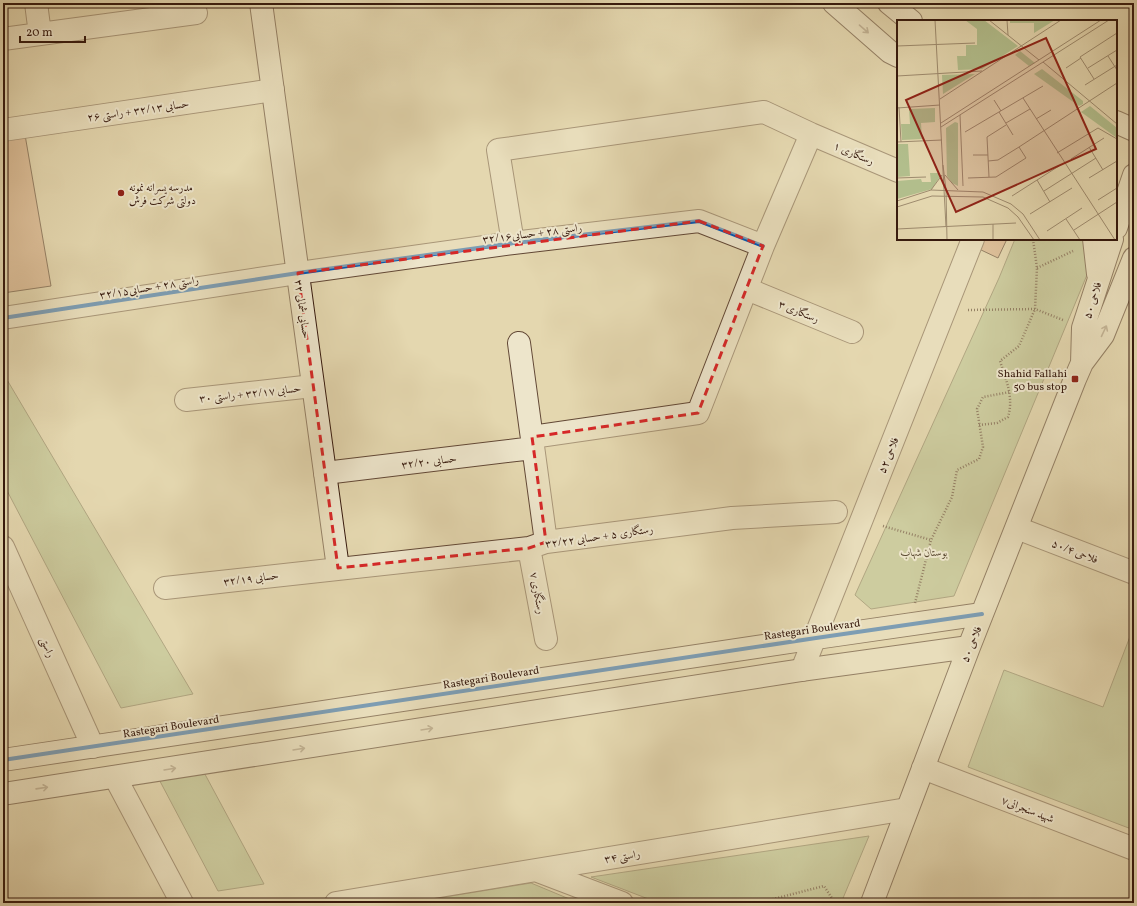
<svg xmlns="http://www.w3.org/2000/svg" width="1137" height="906" font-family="Vollkorn,Amiri,serif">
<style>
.green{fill:#b2be8c;stroke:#746c4c}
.building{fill:#d8a784;stroke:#36190d}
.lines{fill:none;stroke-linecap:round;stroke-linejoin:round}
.street-casing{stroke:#624836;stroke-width:24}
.secondary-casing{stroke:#36190d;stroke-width:24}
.path{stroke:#36190d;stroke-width:2.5;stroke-dasharray:1 2;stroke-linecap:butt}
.street{stroke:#ede5cb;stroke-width:22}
.secondary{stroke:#ede5cb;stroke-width:22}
.cycleway-casing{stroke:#ede5cb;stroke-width:6}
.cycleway{stroke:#0057b8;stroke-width:4}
.oneway{stroke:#9b8976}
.marked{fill:none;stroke:#d62828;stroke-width:3;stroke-dasharray:8 5;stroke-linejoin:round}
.poi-dot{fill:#8f2418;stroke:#ede5cb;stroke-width:1.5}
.labels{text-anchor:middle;stroke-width:4;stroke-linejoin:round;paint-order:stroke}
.street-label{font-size:11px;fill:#36190d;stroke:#ede5cb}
.poi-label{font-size:11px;fill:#36190d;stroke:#ede5cb;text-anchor:start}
.park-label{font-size:11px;font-style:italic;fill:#5b4b33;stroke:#ede5cb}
.inset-road{fill:none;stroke:#9e8b6e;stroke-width:1}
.view{fill:#8f2418;fill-opacity:0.15;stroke:#8f2418;stroke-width:2}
.inset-edge{fill:none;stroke:#36190d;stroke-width:2}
</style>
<rect width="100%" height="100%" fill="#e4d7af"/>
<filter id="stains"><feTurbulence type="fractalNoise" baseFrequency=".005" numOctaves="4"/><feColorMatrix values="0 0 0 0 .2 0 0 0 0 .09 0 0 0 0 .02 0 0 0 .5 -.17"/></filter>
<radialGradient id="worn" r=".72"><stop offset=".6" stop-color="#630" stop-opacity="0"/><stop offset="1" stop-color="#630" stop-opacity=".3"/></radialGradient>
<path class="green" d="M1015 239H1084L1089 270 954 596 871 609 855 595 999 278Z
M3 373 193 694 121 708 3 483Z
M1134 626V830L968 767 1004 670 1103 707Z
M200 765 264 884 218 891 153 768Z
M869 836 841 903H659L591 877Z
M531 883 579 903H408Z"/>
<path class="building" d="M24 129 51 286 3 293V133Z
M983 239H1007L998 258 979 249Z"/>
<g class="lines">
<g class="street-casing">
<path id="street" d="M36 3 40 34
M3 39 196 13
M3 130 273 90
M513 243 498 150 764 112 811 134 898 171
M747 289 852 332
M3 318 298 273 513 243 699 221 763 246
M519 343 546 542
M186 400 313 386
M532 437 698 413 763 246 811 134
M325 473 533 448
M1017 528 1134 573
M3 547 93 747
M529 548 546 639
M165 588 529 548 546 542 732 518 836 512
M802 670 973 239
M923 768 1134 849
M115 777 182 903
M538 871 622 903
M336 903 907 809"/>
</g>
<g class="secondary-casing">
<path id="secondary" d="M261 3 338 568
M834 3 890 52 898 56
M889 3 911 21
M1116 122 1134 130
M1116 228 1134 175
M1094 239 1098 274
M1082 363 1083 328 1112 239
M3 760 816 638 982 614
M3 794 802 670 969 647
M872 903 969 647 1075 379 1082 363 1103 335 1134 258"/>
</g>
<path class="path" d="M1037 268 1073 251
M968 310 1035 309 1063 320
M979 425 997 423 1008 417C1014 397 1006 380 1000 361L1019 346 1035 309 1037 268 1033 239
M883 526 931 540
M915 603 931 540 952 497 957 470 979 459 983 447 977 409 983 397 1010 392
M758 903 824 886 835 903"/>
<use href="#street" class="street"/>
<use href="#secondary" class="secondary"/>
<g class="cycleway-casing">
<path id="cycleway" d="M3 318 298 273 513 243 699 221 763 246
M3 760 816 638 982 614"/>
</g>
<use href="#cycleway" class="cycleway"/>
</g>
<defs><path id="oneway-shaft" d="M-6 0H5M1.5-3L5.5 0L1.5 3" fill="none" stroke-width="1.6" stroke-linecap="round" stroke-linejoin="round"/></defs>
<g class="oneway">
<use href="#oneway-shaft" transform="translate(864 29) rotate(41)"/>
<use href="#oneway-shaft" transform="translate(1104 331) rotate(-65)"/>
<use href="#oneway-shaft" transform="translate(427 729) rotate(-9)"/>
<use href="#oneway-shaft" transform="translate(299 749) rotate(-9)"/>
<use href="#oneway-shaft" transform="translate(170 769) rotate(-9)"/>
<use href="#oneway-shaft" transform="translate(42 788) rotate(-8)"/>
</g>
<path d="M0 0H1137V906H0ZM699 221 763 246 698 413 532 437 546 542 529 548 338 568 298 273Z" fill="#e4d7af" fill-opacity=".55" fill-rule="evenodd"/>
<path class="marked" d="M699 221 763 246 698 413 532 437 546 542 529 548 338 568 298 273Z"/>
<g class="poi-dot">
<circle cx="121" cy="193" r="4"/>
<rect x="1071" y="375" width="8" height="8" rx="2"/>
</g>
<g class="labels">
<g class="street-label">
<text transform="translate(138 110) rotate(-8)" y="4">حسابی ۳۲/۱۳ + راستی ۲۶</text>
<text transform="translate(854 153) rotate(23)" y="4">رستگاری ۱</text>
<text transform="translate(532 233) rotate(-7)" y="4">راستی ۲۸ + حسابی۳۲/۱۶</text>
<text transform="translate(149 287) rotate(-9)" y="4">راستی ۲۸ + حسابی۳۲/۱۵</text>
<text transform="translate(1092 300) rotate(-73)" y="4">فلاحی ۵۰</text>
<text transform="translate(303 309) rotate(82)" y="4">حسابی شمالی ۳۲</text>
<text transform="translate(799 311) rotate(22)" y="4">رستگاری ۳</text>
<text transform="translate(250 393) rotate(-6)" y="4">حسابی ۳۲/۱۷ + راستی ۳۰</text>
<text transform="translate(888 455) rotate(-68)" y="4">فلاحی ۵۲</text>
<text transform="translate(429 461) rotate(-7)" y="4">حسابی ۳۲/۲۰</text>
<text transform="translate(599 536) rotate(-8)" y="4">رستگاری ۵ + حسابی ۳۲/۲۲</text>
<text transform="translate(1075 551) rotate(21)" y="4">فلاحی ۵۰/۴</text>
<text transform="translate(251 578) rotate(-7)" y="4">حسابی ۳۲/۱۹</text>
<text transform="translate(538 593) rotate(80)" y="4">رستگاری ۷</text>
<text transform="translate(812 629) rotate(-8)" y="4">Rastegari Boulevard</text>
<text transform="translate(971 644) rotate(-68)" y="4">فلاحی ۵۰</text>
<text transform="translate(48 647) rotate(66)" y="4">راستی</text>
<text transform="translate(491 677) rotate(-9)" y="4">Rastegari Boulevard</text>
<text transform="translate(171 726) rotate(-9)" y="4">Rastegari Boulevard</text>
<text transform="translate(1028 809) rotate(21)" y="4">شهید سنجرانی۷</text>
<text transform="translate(622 856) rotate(-9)" y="4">راستی ۳۴</text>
</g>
<g class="poi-label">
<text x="129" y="191">مدرسه پسرانه نمونه<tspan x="129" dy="13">دولتی شرکت فرش</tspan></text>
<text x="1067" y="377" text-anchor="end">Shahid Fallahi<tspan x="1067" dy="13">50 bus stop</tspan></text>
</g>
<g class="park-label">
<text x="924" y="556">بوستان شهاب</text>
</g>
</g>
<g transform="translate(897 20)">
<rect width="220" height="220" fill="#e4d7af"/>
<path d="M68 0H87L121 26 85 49 61 50 60 36H69V25H80V9ZM113 0H158L137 13V3H113ZM123 31 138 43 132 46 118 35ZM145 49 186 81V84L182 86 137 54ZM78 54 46 74 45 55ZM193 86 220 108V118L184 92ZM38 88V102L24 103 25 119 5 120 4 104H13L12 89ZM58 102 61 103V166L55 163 50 156 49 108ZM0 124H11L13 156 0 157ZM33 153H42V158L35 169 0 179V161L24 159 25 162H34Z" fill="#b2be8c"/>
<path class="inset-road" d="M38 0 49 207M92 0 142 40M110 0 111 15M0 26 78 23M211 36 220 50M146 42 220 104M169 48 184 38M191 48 220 30M0 56 85 51M197 59 183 37 220 13M188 65 220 45M126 78 218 220M43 79 164 0M97 80 104 91M2 87 4 122M0 88 43 85M102 92 116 115M63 95 66 166M139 99 154 90M44 103 204 0M109 103 133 89M44 107 212 0M68 112 146 66M0 122 45 120M192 127 206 150M160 133 201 108 220 119M76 135H91M174 139 207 118M91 141 101 140 122 127 220 63M46 145 49 170 50 220M48 155 61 170M92 157 90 117 109 105M0 158 29 157M71 158 99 157 129 138 122 127M192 158 220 141M140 160 153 182M34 170 45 155M147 171 199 138M115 176 162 146M201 180 220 168M0 181 34 170 86 172 114 184 126 194 143 220M0 187 35 176 86 177 111 188 121 197 137 220M133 194 175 168M169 199 183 220M96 204V220M0 209 119 203M177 210 220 182M150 211 185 188"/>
<path class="view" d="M149 18 199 129 59 192 9 80Z"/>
<rect width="220" height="220" class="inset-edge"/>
</g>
<rect width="1137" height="906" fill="none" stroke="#e4d7af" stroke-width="16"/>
<rect x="4" y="4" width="1129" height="898" fill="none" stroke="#36190d" stroke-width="2"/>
<rect x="8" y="8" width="1121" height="890" fill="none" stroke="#36190d"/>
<path d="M20 36v6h65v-6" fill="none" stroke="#36190d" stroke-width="2"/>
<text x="26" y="36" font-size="12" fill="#36190d" stroke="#ede5cb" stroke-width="3" paint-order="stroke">20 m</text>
<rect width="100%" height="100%" filter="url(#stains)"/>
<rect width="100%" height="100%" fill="url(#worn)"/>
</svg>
